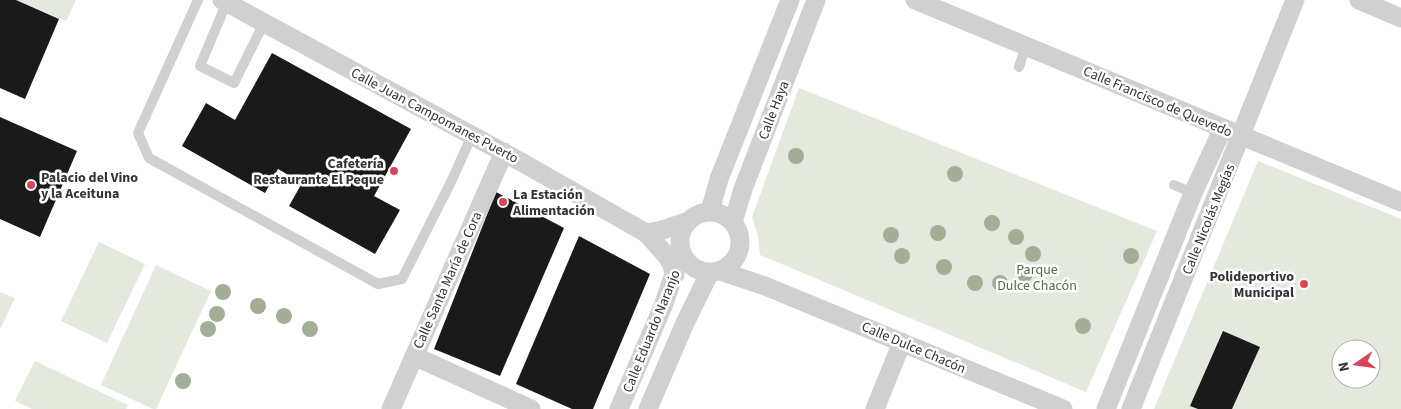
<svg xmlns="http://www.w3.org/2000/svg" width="1401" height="409" font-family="'Source Sans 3',sans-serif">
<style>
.green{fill:#e3e9dd;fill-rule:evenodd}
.building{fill:#1a1a1a}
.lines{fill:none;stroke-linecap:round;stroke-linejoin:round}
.lane{stroke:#d0d0d0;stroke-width:10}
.street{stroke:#d0d0d0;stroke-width:19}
.tree{fill:#a3ae97}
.poi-dot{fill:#d94558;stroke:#fff;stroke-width:2}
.labels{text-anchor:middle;stroke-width:5;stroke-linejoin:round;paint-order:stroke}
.street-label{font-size:14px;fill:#333;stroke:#fff}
.poi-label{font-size:14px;font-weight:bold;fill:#333;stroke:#fff;text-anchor:end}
.park-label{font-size:14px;fill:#586c42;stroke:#fff}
</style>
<rect width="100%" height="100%" fill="#fff"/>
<path class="green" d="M16 0H76L66 21Z
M799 88 1157 231 1086 392 760 255 758 236 752 217Z
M1258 161 1401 219V409H1154ZM1341 349H1371V379H1341Z
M99 242 145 264 107 343 61 321Z
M156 265 211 291 156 409H153L101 385Z
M0 292 15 298 0 329Z
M35 361 128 405 126 409H32L15 401Z"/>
<path class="building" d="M0 0H16L59 19 25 99 0 88Z
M272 53 411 129 374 196 400 210 375 254 289 206 302 183 278 169 265 193 182 146 206 103 235 120Z
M0 117 77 151 40 237 0 219Z
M496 192 564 228 500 376 434 349Z
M579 236 650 274 593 409H572L516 384Z
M1223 331 1260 347 1232 409H1198L1190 406Z"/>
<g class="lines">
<path class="lane" d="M198 0 138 133 149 158 378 284 402 279 452 180 472 135
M227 2 200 66 234 83 264 23
M1019 67 1026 45
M1174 185 1193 193"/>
<path class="street" d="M222 0 523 163 646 233 666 255 671 263 675 275
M915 0 1401 202
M1359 0 1401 18
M710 211 719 179 790 0
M680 242a30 30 0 1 1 60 0a30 30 0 1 1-60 0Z
M733 222 743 189 816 0
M646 233 659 231 686 222
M720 271 765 286 1063 409
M414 356 531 409
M391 409 504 152
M619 409 663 306 678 263
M648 409 685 323 710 272
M875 409 902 342
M1106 409 1193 193 1223 128
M1131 409 1295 0"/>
</g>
<g class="tree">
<circle cx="796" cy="156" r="8"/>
<circle cx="955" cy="174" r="8"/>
<circle cx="992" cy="223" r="8"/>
<circle cx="938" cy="233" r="8"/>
<circle cx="891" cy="235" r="8"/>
<circle cx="1016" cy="237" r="8"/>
<circle cx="1033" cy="254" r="8"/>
<circle cx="902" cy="256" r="8"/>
<circle cx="1131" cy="256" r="8"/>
<circle cx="944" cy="267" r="8"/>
<circle cx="1025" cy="274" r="8"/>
<circle cx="975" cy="283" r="8"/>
<circle cx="1000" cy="283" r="8"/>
<circle cx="223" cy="292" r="8"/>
<circle cx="258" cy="306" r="8"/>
<circle cx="217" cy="314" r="8"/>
<circle cx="284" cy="316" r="8"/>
<circle cx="1083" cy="326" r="8"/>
<circle cx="208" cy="329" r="8"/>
<circle cx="310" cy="329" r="8"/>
<circle cx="183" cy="381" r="8"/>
</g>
<g class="poi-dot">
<circle cx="394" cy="171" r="5"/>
<circle cx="31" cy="185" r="5"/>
<circle cx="503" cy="202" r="5"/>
<circle cx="1304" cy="284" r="5"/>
</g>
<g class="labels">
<g class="street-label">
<text transform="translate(1158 101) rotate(23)" y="5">Calle Francisco de Quevedo</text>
<text transform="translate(773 110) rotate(-69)" y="5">Calle Haya</text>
<text transform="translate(435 115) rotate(28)" y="5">Calle Juan Campomanes Puerto</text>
<text transform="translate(1208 219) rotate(-68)" y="5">Calle Nicolás Megías</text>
<text transform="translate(447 280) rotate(-66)" y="5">Calle Santa María de Cora</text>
<text transform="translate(651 331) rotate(-68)" y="5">Calle Eduardo Naranjo</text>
<text transform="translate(914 347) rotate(23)" y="5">Calle Dulce Chacón</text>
</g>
<g class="poi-label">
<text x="384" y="168">Cafetería<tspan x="384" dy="16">Restaurante El Peque</tspan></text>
<text x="41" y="182" text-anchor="start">Palacio del Vino<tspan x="41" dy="16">y la Aceituna</tspan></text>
<text x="513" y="199" text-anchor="start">La Estación<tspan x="513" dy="16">Alimentación</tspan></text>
<text x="1294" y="281">Polideportivo<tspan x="1294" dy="16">Municipal</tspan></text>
</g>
<g class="park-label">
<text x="1037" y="274">Parque<tspan x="1037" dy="16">Dulce Chacón</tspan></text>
</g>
</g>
<g transform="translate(1356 364) rotate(257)"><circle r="24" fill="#ffffff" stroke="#adadad"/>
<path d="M0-4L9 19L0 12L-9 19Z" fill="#d94558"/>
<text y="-8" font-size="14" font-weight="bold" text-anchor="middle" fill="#333333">N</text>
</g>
</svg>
